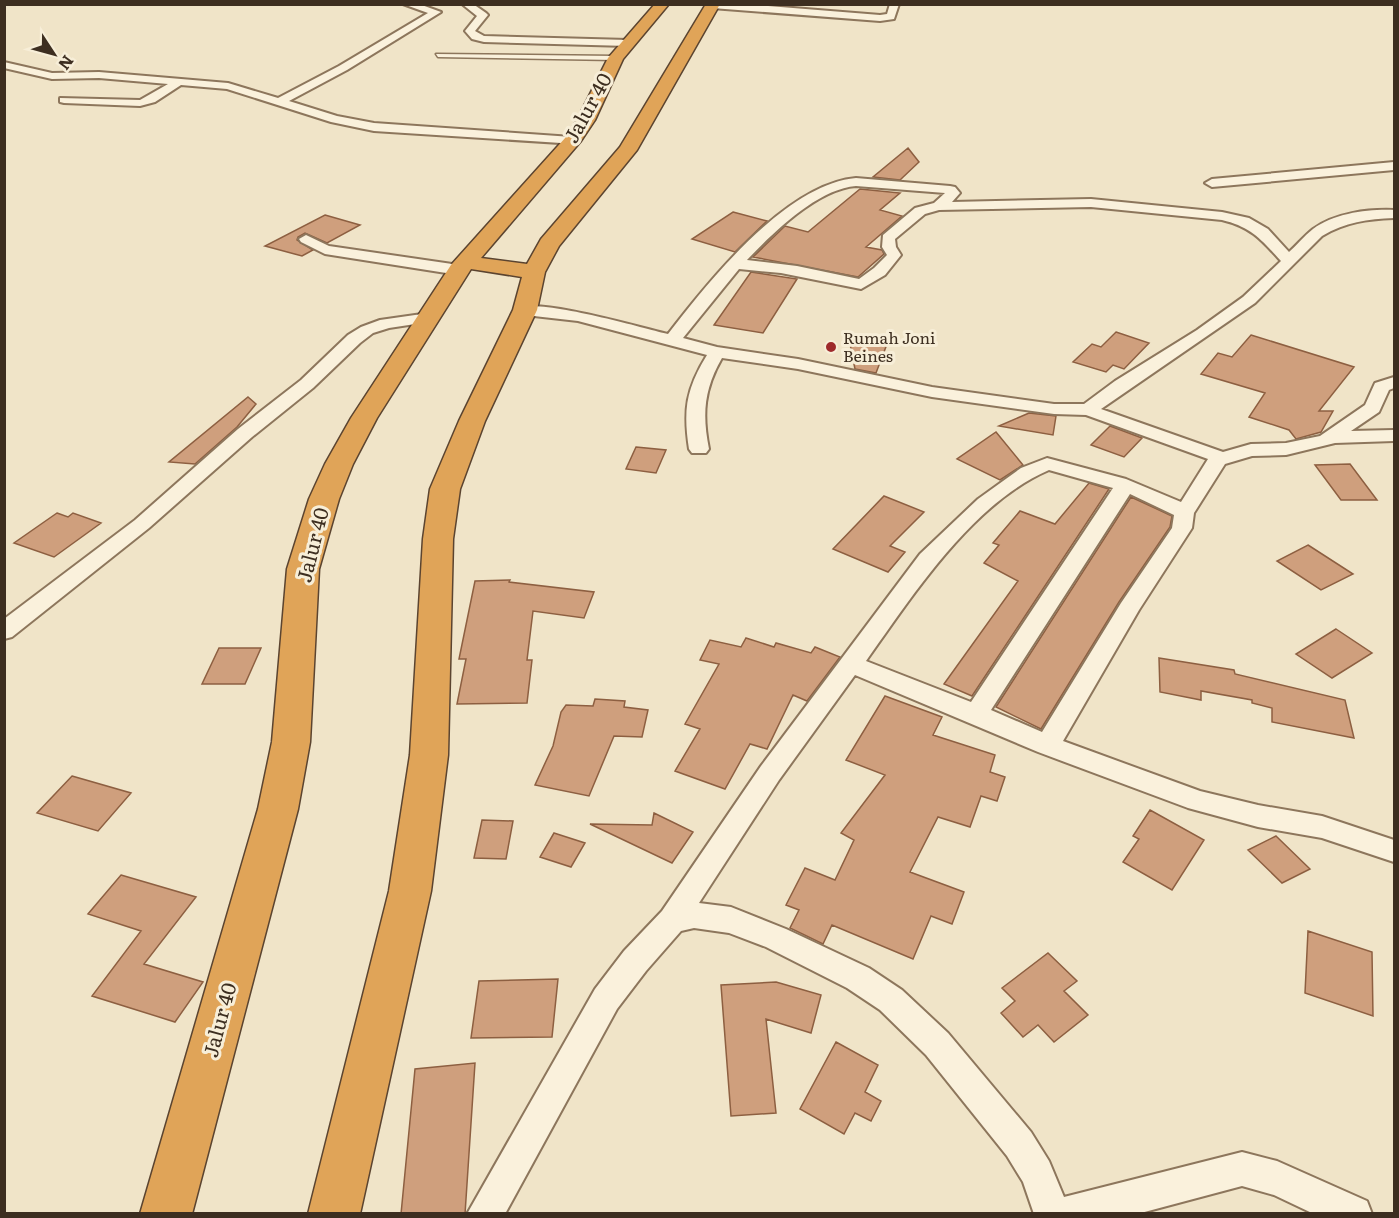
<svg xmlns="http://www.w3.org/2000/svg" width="1399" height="1218" font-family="Literata,serif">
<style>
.building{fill:#cf9f7d;stroke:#8d5f41;stroke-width:1.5}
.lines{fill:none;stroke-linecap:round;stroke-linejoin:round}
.lane-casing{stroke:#8d765c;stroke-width:3}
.street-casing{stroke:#8d765c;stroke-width:4}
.highway-casing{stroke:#5b4430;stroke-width:3}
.lane{fill:#faf1dc;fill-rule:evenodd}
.street{fill:#faf1dc;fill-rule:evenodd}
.highway{fill:#e0a458;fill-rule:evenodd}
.poi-dot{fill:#9e2a2b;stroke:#f7eed8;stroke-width:2}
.labels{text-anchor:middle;stroke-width:6;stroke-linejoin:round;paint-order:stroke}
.far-poi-label{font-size:16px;fill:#3d2e20;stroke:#f7eed8;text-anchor:start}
.street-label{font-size:20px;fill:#3d2e20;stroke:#f7eed8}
</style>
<rect width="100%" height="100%" fill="#f0e4c8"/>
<path class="building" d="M908 148 919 162 900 180 873 177Z
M860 189 900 193 880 210 902 216 866 247 882 250 884 254 858 277 753 257 785 226 808 232Z
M733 212 767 221 735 252 692 239Z
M325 215 360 225 327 243 305 233 298 237 297 240 313 250 302 256 265 246Z
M751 272 797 279 763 333 714 325Z
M1116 332 1149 343 1124 369 1113 365 1106 372 1073 362 1092 344 1101 347Z
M1251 335 1354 367 1319 411H1333L1321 432 1296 439 1289 430 1249 417 1265 393 1201 374 1218 353 1232 357Z
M849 339 887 344 876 373 855 369Z
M248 397 256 404 237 427 195 464 169 462Z
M1029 413 1056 416 1053 435 999 426Z
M1110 426 1142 438 1124 457 1091 445Z
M996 432 1023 465 1000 480 957 459Z
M636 447 666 450 656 473 626 469Z
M1350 464 1377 500H1341L1315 465Z
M1089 483 1109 489 972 696 944 684 1018 581 984 563 999 545 993 543 1020 511 1055 524Z
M884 496 924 512 890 546 905 552 888 572 833 549Z
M1131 497 1172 516 1170 527 1119 602 1041 729 996 707Z
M57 513 68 517 73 513 101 523 54 557 14 543Z
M1308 545 1353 574 1321 590 1277 561Z
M510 580 509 582 594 592 584 618 533 611 527 660H532L527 703 457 704 466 659H459L475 581Z
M1336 629 1372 653 1332 678 1296 654Z
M746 638 774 647 776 643 811 653 815 647 840 657 807 701 793 695 767 749 750 744 725 789 675 771 700 729 685 724 719 664 700 660 710 640 741 647Z
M219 648H261L245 684H202Z
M1159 658 1234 670 1235 674 1345 700 1354 738 1272 722V708L1252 703V700L1201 691V700L1160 692Z
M885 696 942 717 933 735 995 755 990 772 1005 777 997 801 981 796 970 827 938 817 910 872 964 892 952 924 931 916 913 959 832 925 823 944 790 928 799 910 786 905 805 868 835 880 854 840 841 833 885 775 846 760Z
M595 699 625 701 624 707 648 710 642 737 614 736 589 796 535 785 553 746 561 712 566 705 593 706Z
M72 776 131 793 98 831 37 813Z
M1150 810 1204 840 1172 890 1123 862 1139 839 1133 836Z
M654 813 693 832 672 863 590 824 652 825Z
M482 820 513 821 506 859 474 858Z
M554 833 585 843 571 867 540 857Z
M1276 836 1310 869 1282 883 1248 850Z
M121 875 196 897 144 964 203 982 175 1022 92 996 141 931 88 914Z
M1308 931 1372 952 1373 1016 1305 993Z
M1048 953 1077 981 1064 991 1088 1015 1054 1042 1038 1025 1023 1037 1001 1013 1015 1001 1002 988Z
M558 979 552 1037 471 1038 479 981Z
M776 982 821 995 811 1033 766 1019 776 1113 731 1116 721 985Z
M836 1042 878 1065 865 1092 881 1101 871 1121 855 1113 844 1134 800 1109Z
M475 1063 465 1214H401L415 1069Z"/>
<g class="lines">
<g class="lane-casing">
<path id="lane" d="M436 54 616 56 619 58 616 60 438 57Z"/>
</g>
<g class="street-casing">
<path id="street" d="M403 4H419L441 12 347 70 289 101 337 116 374 123 572 137 576 138V144L374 131 331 122 227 89 181 85 155 102 140 106 64 103 60 102V98L140 100 168 84 99 78 52 79 4 68V62L52 73 99 72 228 83 278 98 339 66 428 13Z
M462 4H473L486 13 488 15 475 31 484 36 628 40 633 43 628 46 484 42 472 39 465 31 477 16Z
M742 4 880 15 887 14 890 4H899L894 19 880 21 712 8 707 5Z
M1394 162V170L1212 187 1205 183 1212 179Z
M856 178 950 186 955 187 960 193 952 202 1091 199 1222 212 1249 218 1268 229 1289 252C1297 245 1304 236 1313 229 1335 213 1368 209 1394 210V218C1368 219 1345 222 1322 236L1255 303 1101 409 1223 452 1251 444 1286 443 1320 436 1365 405 1375 383 1394 377V388L1389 390 1379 412 1351 431 1394 430V441L1335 443 1286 455 1252 456 1225 464 1194 513 1192 528 1139 610 1063 741 1200 791 1258 805 1322 816 1394 840V862L1322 838 1258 827 1188 808 1038 752 855 675 779 780 699 903 731 907 786 929 869 968 902 990 948 1033 1031 1132 1049 1161 1064 1197 1242 1152 1277 1161 1367 1201 1372 1214H1314L1274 1195 1242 1186 1137 1214H1034L1023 1182 1007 1156 926 1055 880 1010 847 988 766 947 729 933 694 928 681 931 646 971 617 1009 505 1214H467L595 989 624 951 662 911 761 766 920 554 978 499 1021 468 1047 458 1126 479 1181 502 1208 459 1086 415 1054 414 932 397 798 369 722 358C704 389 702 414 709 449L706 453H692L689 449C683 410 686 389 707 355L578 321 525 315 517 310C530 295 646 329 668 334 708 282 786 184 856 178ZM856 186 945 193 934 203 915 208 883 235 882 247 887 255 874 268 859 279 797 266 747 260C773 233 817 189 856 186ZM1091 207 1222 220C1251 227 1261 239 1281 261L1243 297 1197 330 1115 381 1084 404H1054L932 387 798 359 717 347 683 338 739 269 781 273 861 289 885 275 901 255 896 247 895 239 925 214 939 210ZM1049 470 1113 488 971 702 866 661C913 595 972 503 1049 470ZM1130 494 1174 515 1172 528 1121 603 1042 732 991 710Z
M306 235 329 246 459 265 467 270 459 275 325 254 301 242 299 239Z
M429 313 437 318 435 321 389 328 373 333 360 343 313 388 252 437 149 528 12 637 4 639V619L135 520 238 429 301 380 348 335 361 327 380 320Z"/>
</g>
<g class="highway-casing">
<path id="highway" d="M655 4H669L623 59 595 120 581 141 481 258 527 264 541 239 620 147 706 4H720L637 150 559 246 545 272 537 310 485 421 460 489 453 539 448 755 431 891 360 1214H308L389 891 410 755 423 539 430 489 459 421 513 310 522 277 471 269 377 418 353 464 339 499 319 569 310 742 298 809 192 1214H140L258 809 272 742 287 569 309 499 325 464 351 418 451 265 566 137 577 120 608 58Z"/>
</g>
<use href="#lane" class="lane"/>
<use href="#street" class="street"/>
<use href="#highway" class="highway"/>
</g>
<circle class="poi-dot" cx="831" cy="347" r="6"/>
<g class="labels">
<g class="far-poi-label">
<text x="843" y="344">Rumah Joni<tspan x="843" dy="18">Beines</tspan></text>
</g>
<g class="street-label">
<text transform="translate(588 108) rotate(-61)" y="7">Jalur 40</text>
<text transform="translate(313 545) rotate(-76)" y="7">Jalur 40</text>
<text transform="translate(220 1020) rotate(-75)" y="7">Jalur 40</text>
</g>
</g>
<rect width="1399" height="1218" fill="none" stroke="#3d2e20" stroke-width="12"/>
<g transform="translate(54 54) rotate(126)" stroke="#f7eed8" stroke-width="4.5" paint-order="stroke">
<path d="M0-4.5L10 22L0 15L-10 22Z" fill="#3d2e20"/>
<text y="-9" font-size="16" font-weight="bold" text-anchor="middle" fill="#3d2e20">N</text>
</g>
</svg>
